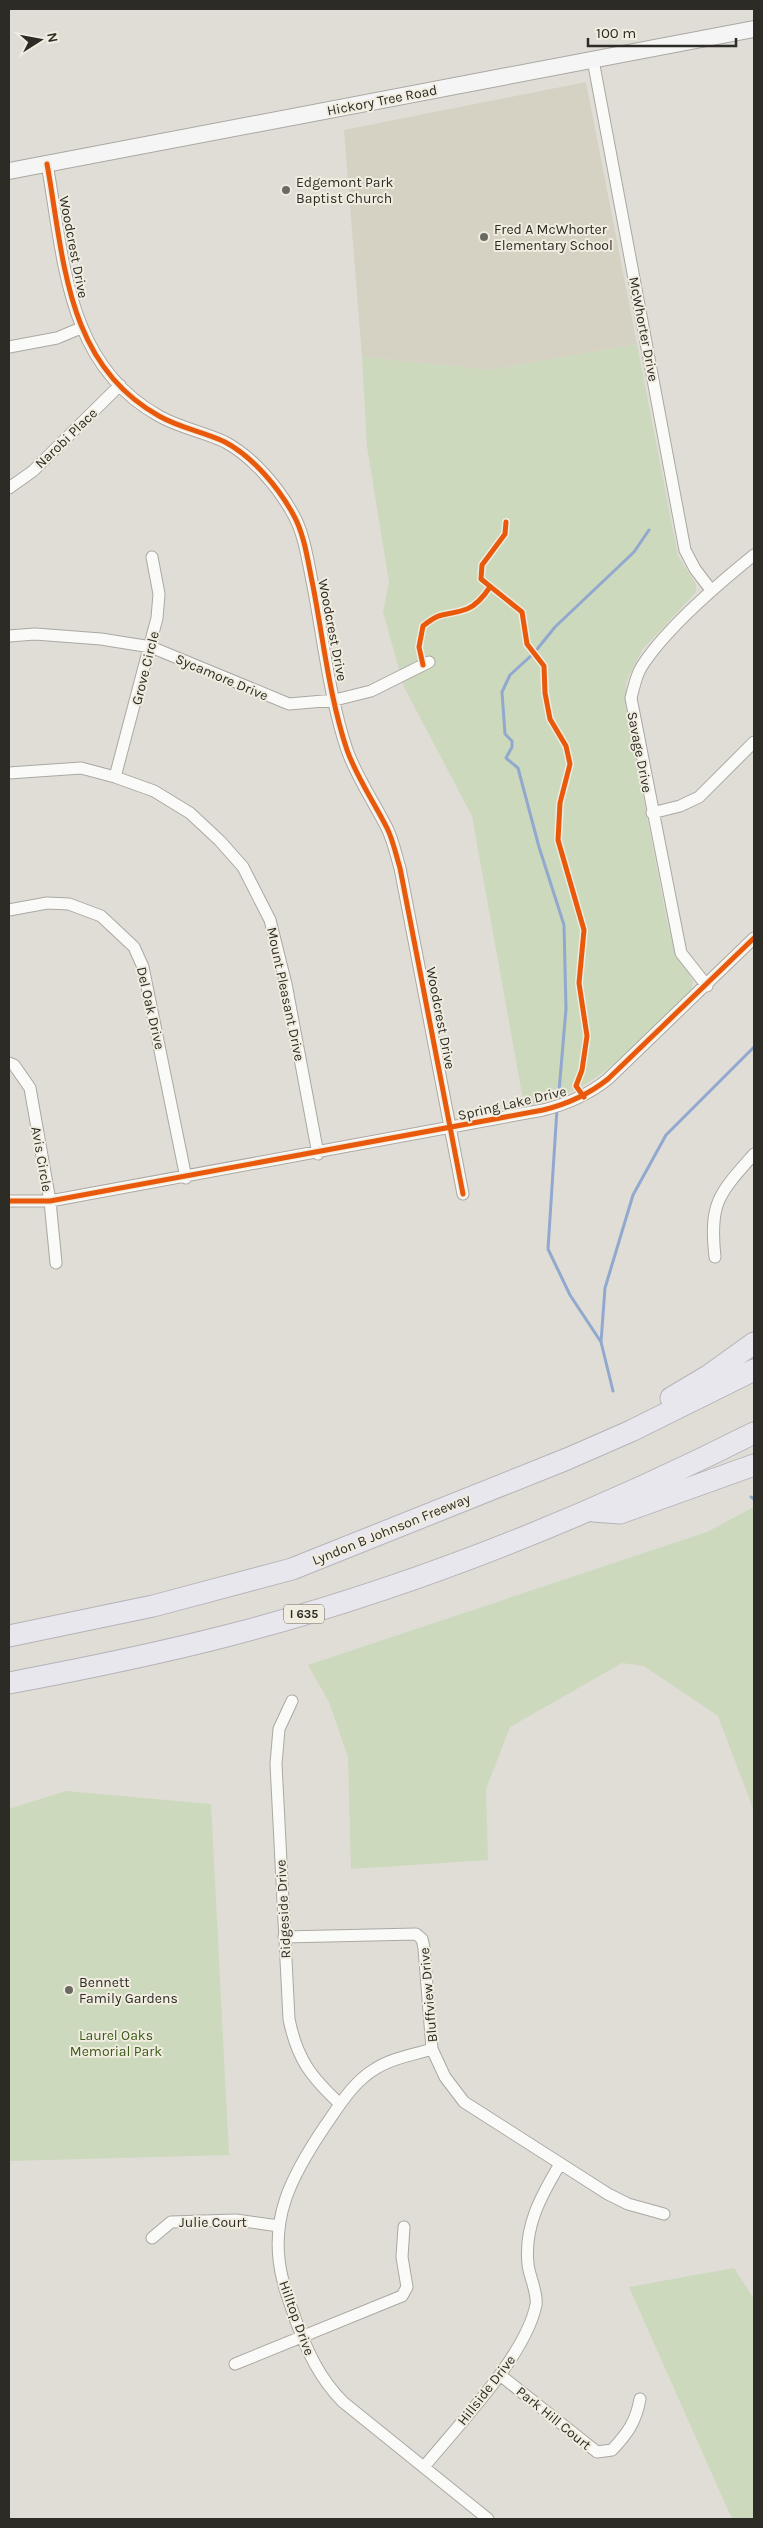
<svg xmlns="http://www.w3.org/2000/svg" width="763" height="2528" font-family="Karla,sans-serif">
<style>
.built{fill:#d6d2c3}
.green{fill:#ccd9bd}
.lines{fill:none;stroke-linecap:round;stroke-linejoin:round}
.stream{stroke:#91a8cf;stroke-width:3}
.street-casing{stroke:#aaa8a2;stroke-width:13}
.secondary-casing{stroke:#aaa8a2;stroke-width:18}
.highway-casing{stroke:#b6b3b8;stroke-width:23}
.street{stroke:#fafaf9;stroke-width:11}
.secondary{stroke:#f5f5f5;stroke-width:16}
.highway{stroke:#e9e7ee;stroke-width:21}
.cycleway-casing{stroke:#f0ecdf;stroke-width:8}
.cycleway{stroke:#e8590c;stroke-width:5}
.poi-dot{fill:#6b6964;stroke:#f0ecdf;stroke-width:2}
.labels{text-anchor:middle;stroke-width:4;stroke-linejoin:round;paint-order:stroke}
.shield{fill:#f0ecdf;stroke:#68655e;stroke-width:1}
.shield-label{font-size:12px;font-weight:bold;fill:#2d2b26}
.street-label{font-size:14px;fill:#2d2b26;stroke:#f0ecdf}
.poi-label{font-size:14px;fill:#2d2b26;stroke:#f0ecdf;text-anchor:start}
.park-label{font-size:14px;fill:#3a5a18;stroke:#f0ecdf}
</style>
<rect width="100%" height="100%" fill="#dfddd6"/>
<path class="built" d="M586 82 637 344 490 370 362 357 344 130Z"/>
<path class="green" d="M637 344 678 556 696 584V592L642 650 626 682V707L667 921 675 951 693 981 691 990C644 1035 594 1099 524 1105L472 816 404 687 383 612 389 582 367 446 362 357 490 370Z
M754 1507V1811L718 1716 644 1666 622 1663 510 1727 486 1789 488 1860 351 1869 348 1757 329 1702 308 1665 707 1532Z
M66 1791 211 1804 229 2155 9 2161V1809Z
M734 2268 754 2299V2519H732L629 2287Z"/>
<g class="lines">
<path class="stream" d="M558 1103 566 1009 564 925 539 847 518 768 506 758 512 747V741L505 734 502 692 510 675 534 653 555 627 634 552 649 530
M557 1109 548 1249 570 1295 601 1342
M613 1391 601 1342 605 1288 633 1195 666 1135 754 1047
M751 1497 754 1499"/>
<g class="street-casing">
<path id="street" d="M593 60 685 550 695 569 711 590
M47 164C64 257 65 364 159 416 180 428 204 432 225 442 253 457 278 487 293 514 305 535 308 563 313 586 323 638 330 700 347 750 357 778 374 802 387 828 393 840 396 855 400 868L463 1194
M9 347 57 338 81 328
M9 488 33 471 120 385
M9 636 35 634 101 639 151 647 289 704 335 700 371 691 429 662
M9 773 81 768 115 777 154 791 190 813 220 841 243 867 270 920 286 984 318 1154
M115 777 157 618 159 594 152 557
M652 813 680 806 699 797 754 742
M9 910 47 903 69 904 101 916 134 947 143 967 186 1178
M707 986 681 953 631 698C634 687 636 675 642 666 667 627 718 584 754 555
M9 1063 14 1065 30 1088 50 1201 56 1263
M9 1201H50L543 1110C568 1104 588 1095 608 1079L754 938
M715 1257C709 1202 719 1194 754 1154
M292 1701 279 1729 276 1764 289 2019C297 2059 311 2077 340 2104
M284 1937 416 1934 422 1939 424 1948 432 2049 445 2077 464 2102 608 2194 628 2204 664 2214
M432 2049C413 2055 392 2058 375 2069 353 2082 339 2106 325 2126 292 2175 267 2220 283 2281 286 2295 292 2308 296 2321 307 2351 320 2379 343 2402L488 2519
M152 2238 171 2222 236 2220 279 2226
M235 2364 402 2296 407 2287 402 2257 404 2227
M500 2375 597 2452 612 2450C627 2434 636 2422 640 2399
M424 2467C458 2425 525 2357 536 2305 538 2293 529 2276 528 2264 524 2226 541 2196 560 2164"/>
</g>
<g class="secondary-casing">
<path id="secondary" d="M9 171 754 29"/>
</g>
<g class="highway-casing">
<path id="highway" d="M671 1398 708 1376 754 1343
M593 1511 620 1513 754 1465
M9 1636 153 1606 292 1569 567 1459 631 1431 754 1370
M9 1683C83 1669 157 1654 230 1635 411 1588 587 1517 754 1433"/>
</g>
<use href="#street" class="street"/>
<use href="#secondary" class="secondary"/>
<use href="#highway" class="highway"/>
<g class="cycleway-casing">
<path id="cycleway" d="M47 164C64 257 65 364 159 416 180 428 204 432 225 442 253 457 278 487 293 514 305 535 308 563 313 586 323 638 330 700 347 750 357 778 374 802 387 828 393 840 396 855 400 868L463 1194
M506 522 505 534 482 565 481 579 522 612 527 644 544 666 545 693 550 719 566 746 570 764 560 803 558 840 584 930 579 983 587 1036 582 1070 576 1086 584 1097
M423 665 419 647 423 626C444 609 446 617 467 609 477 605 484 596 490 587
M9 1201H50L543 1110C568 1104 588 1095 608 1079L754 938"/>
</g>
<use href="#cycleway" class="cycleway"/>
</g>
<g class="poi-dot">
<circle cx="286" cy="190" r="5"/>
<circle cx="484" cy="237" r="5"/>
<circle cx="69" cy="1990" r="5"/>
</g>
<g class="labels">
<rect class="shield" x="284" y="1604.5" width="40" height="19" rx="4"/>
<g class="shield-label">
<text x="304" y="1618">I 635</text>
</g>
<g class="street-label">
<text transform="translate(382 100) rotate(-11)" y="5">Hickory Tree Road</text>
<text transform="translate(74 247) rotate(79)" y="5">Woodcrest Drive</text>
<text transform="translate(644 329) rotate(79)" y="5">McWhorter Drive</text>
<text transform="translate(66 438) rotate(-44)" y="5">Narobi Place</text>
<text transform="translate(333 630) rotate(79)" y="5">Woodcrest Drive</text>
<text transform="translate(145 668) rotate(-76)" y="5">Grove Circle</text>
<text transform="translate(222 677) rotate(23)" y="5">Sycamore Drive</text>
<text transform="translate(640 752) rotate(79)" y="5">Savage Drive</text>
<text transform="translate(286 994) rotate(78)" y="5">Mount Pleasant Drive</text>
<text transform="translate(151 1008) rotate(77)" y="5">Del Oak Drive</text>
<text transform="translate(441 1018) rotate(79)" y="5">Woodcrest Drive</text>
<text transform="translate(512 1103) rotate(-13)" y="5">Spring Lake Drive</text>
<text transform="translate(42 1159) rotate(80)" y="5">Avis Circle</text>
<text transform="translate(391 1529) rotate(-22)" y="5">Lyndon B Johnson Freeway</text>
<text transform="translate(283 1909) rotate(-93)" y="5">Ridgeside Drive</text>
<text transform="translate(428 1995) rotate(-95)" y="5">Bluffview Drive</text>
<text x="213" y="2227">Julie Court</text>
<text transform="translate(297 2318) rotate(70)" y="5">Hilltop Drive</text>
<text transform="translate(486 2390) rotate(-52)" y="5">Hillside Drive</text>
<text transform="translate(554 2418) rotate(39)" y="5">Park Hill Court</text>
</g>
<g class="poi-label">
<text x="296" y="187">Edgemont Park<tspan x="296" dy="16">Baptist Church</tspan></text>
<text x="494" y="234">Fred A McWhorter<tspan x="494" dy="16">Elementary School</tspan></text>
<text x="79" y="1987">Bennett<tspan x="79" dy="16">Family Gardens</tspan></text>
</g>
<g class="park-label">
<text x="116" y="2040">Laurel Oaks<tspan x="116" dy="16">Memorial Park</tspan></text>
</g>
</g>
<rect width="763" height="2528" fill="none" stroke="#2d2b26" stroke-width="20"/>
<g transform="translate(40 40) rotate(79)" stroke="#f0ecdf" stroke-width="4" paint-order="stroke">
<path d="M0-4L9 19L0 12L-9 19Z" fill="#2d2b26"/>
<text y="-8" font-size="14" font-weight="bold" text-anchor="middle" fill="#2d2b26">N</text>
</g>
<path d="M588 38v8h148v-8" fill="none" stroke="#2d2b26" stroke-width="2.5"/>
<text x="596" y="38" font-size="15" fill="#2d2b26" stroke="#f0ecdf" stroke-width="4" paint-order="stroke">100 m</text>
</svg>
